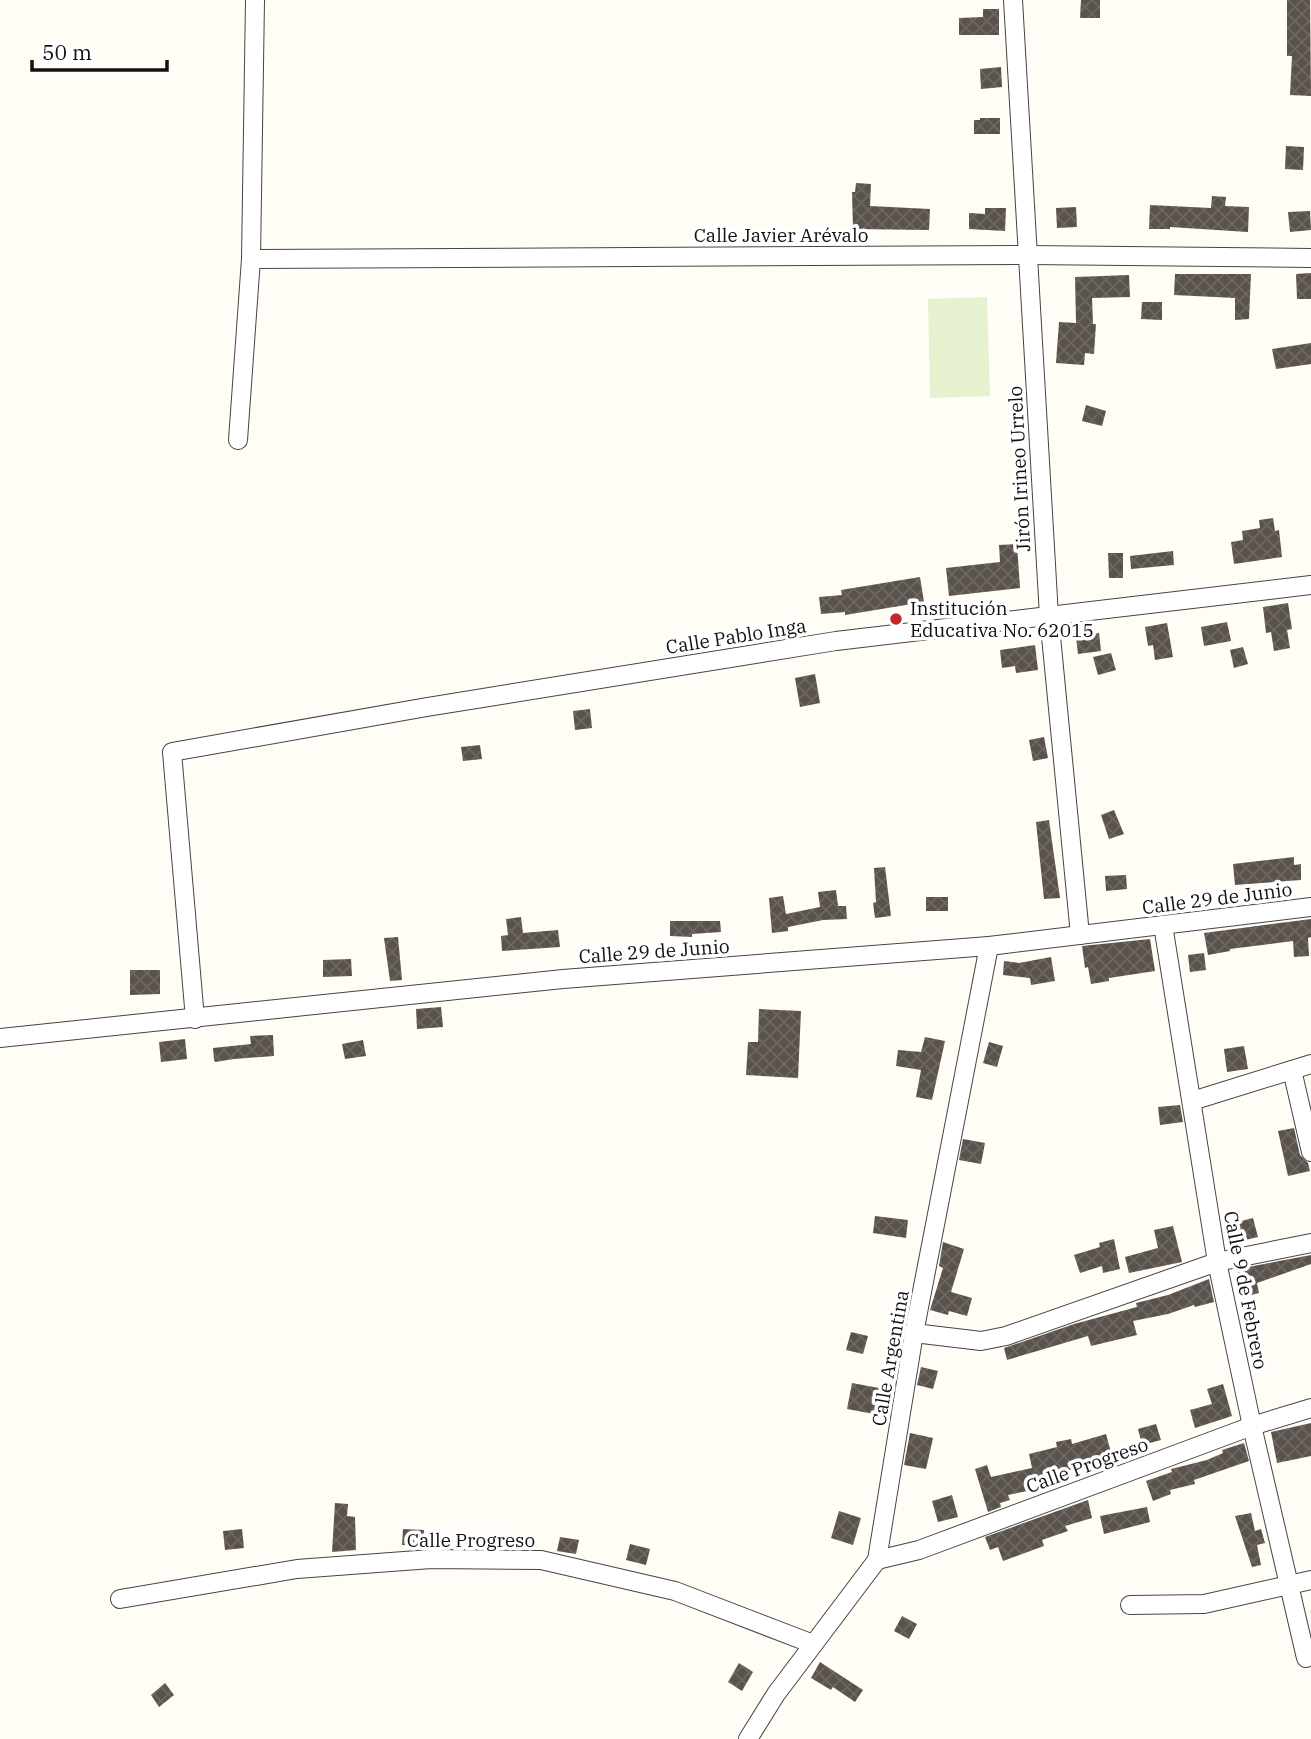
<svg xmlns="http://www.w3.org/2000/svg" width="1311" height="1739" font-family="'IBM Plex Serif',serif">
	<defs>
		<pattern id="building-cross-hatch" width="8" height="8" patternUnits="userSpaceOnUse" patternTransform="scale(1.75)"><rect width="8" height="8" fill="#5a524d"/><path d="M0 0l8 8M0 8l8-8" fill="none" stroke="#6d6662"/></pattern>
	</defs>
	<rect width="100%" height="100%" fill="#fffdf5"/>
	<polygon fill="#e6f2cf" points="987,297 990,396 930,398 928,299"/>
	<g fill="url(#building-cross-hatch)">
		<polygon points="1081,0 1100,0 1100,18 1080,18"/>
		<polygon points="1287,0 1310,0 1311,96 1290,95 1292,56 1287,56"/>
		<polygon points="983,9 999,9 999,35 959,35 959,18 983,17"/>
		<polygon points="1001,67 1002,87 981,89 980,69"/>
		<polygon points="980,118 1000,118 1000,134 974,134 974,120 980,120"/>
		<polygon points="1286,146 1304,147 1303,170 1285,169"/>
		<polygon points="856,183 871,184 870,206 930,209 929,230 853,229 852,192 855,192"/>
		<polygon points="1212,196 1226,197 1225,206 1249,207 1248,232 1170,227 1170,229 1149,229 1150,205 1211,208"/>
		<polygon points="1076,207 1077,227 1057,228 1056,208"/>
		<polygon points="985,208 1006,208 1005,231 969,229 969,213 985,214"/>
		<polygon points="1310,211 1311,230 1290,232 1288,212"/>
		<polygon points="1311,273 1311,299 1297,299 1296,274"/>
		<polygon points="1175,274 1251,274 1249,319 1235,320 1235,298 1174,295"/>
		<polygon points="1129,275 1130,297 1092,298 1093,324 1096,324 1094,354 1085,353 1084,365 1056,363 1059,322 1076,323 1075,277"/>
		<polygon points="1142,302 1162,302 1162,320 1141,319"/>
		<polygon points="1311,343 1311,364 1276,369 1272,349"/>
		<polygon points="1086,405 1106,411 1102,426 1082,421"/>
		<polygon points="1273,518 1275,531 1279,530 1282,557 1234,564 1231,542 1243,540 1242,531 1260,528 1259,520"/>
		<polygon points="1017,544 1020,588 949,596 946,568 1000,562 999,545"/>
		<polygon points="1173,551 1174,565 1131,569 1130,556"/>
		<polygon points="1108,553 1123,553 1123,578 1109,578"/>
		<polygon points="920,577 924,602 845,615 845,612 821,614 819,597 842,595 841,590"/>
		<polygon points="1288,603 1292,629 1287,630 1290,648 1274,651 1271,632 1266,633 1263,607"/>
		<polygon points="1227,622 1231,641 1204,646 1201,627"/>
		<polygon points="1167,623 1173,657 1155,660 1153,645 1148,646 1145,627"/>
		<polygon points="1099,633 1101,651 1078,654 1076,637"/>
		<polygon points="1035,645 1038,670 1016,673 1015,666 1002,668 1000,650"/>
		<polygon points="1243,647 1248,664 1234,668 1230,650"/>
		<polygon points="1111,653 1116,670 1098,675 1093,657"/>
		<polygon points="815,674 820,703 800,707 795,678"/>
		<polygon points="590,709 592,728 575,730 573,711"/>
		<polygon points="1044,737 1048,758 1033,761 1029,740"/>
		<polygon points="480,745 482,759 463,761 461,747"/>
		<polygon points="1114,810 1124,834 1109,839 1101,815"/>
		<polygon points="1049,820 1060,898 1044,899 1036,822"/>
		<polygon points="1294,857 1294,865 1301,864 1301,880 1235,885 1233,864"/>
		<polygon points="885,867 891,916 875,918 873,903 876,902 874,868"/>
		<polygon points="1126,875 1127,889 1106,891 1105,876"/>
		<polygon points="836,890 838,906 846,906 847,919 823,920 788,927 788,931 772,933 769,898 783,896 786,914 820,907 818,892"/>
		<rect x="926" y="897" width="22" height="14"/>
		<polygon points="521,917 523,933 558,930 560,947 502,951 501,936 508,935 506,919"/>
		<polygon points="1311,919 1311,937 1308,938 1309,956 1294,957 1293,941 1230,949 1230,951 1208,955 1204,933"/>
		<polygon points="670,921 720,921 721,932 692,934 692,937 670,936"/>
		<polygon points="398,937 402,980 390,981 384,938"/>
		<polygon points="1150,939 1155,971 1109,978 1109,981 1091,984 1088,967 1085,968 1082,946"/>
		<polygon points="1204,953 1206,970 1190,972 1188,955"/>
		<polygon points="1051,957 1055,981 1031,985 1030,978 1003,975 1004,961 1019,963"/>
		<polygon points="351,959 352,976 323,977 323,960"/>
		<polygon points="130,970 160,970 160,994 130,995"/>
		<polygon points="441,1007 443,1027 417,1029 416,1009"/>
		<polygon points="759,1009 801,1011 798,1078 746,1075 748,1042 758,1042"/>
		<polygon points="273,1035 274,1056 234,1059 215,1062 214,1060 213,1048 251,1044 250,1036"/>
		<polygon points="925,1037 945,1041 932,1100 916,1097 921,1070 896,1066 898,1050 921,1052"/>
		<polygon points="185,1039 187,1059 161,1062 159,1042"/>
		<polygon points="363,1040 366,1056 345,1059 342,1044"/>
		<polygon points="989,1042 1003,1046 997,1067 983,1063"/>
		<polygon points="1244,1046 1248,1069 1227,1072 1224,1049"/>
		<polygon points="1180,1105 1183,1122 1160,1125 1158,1107"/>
		<polygon points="1294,1128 1300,1155 1308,1163 1310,1171 1288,1176 1278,1131"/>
		<polygon points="963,1139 985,1143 981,1164 959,1160"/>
		<polygon points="875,1216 908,1220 906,1238 873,1233"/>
		<polygon points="1253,1218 1258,1237 1233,1243 1229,1224"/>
		<polygon points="1173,1226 1182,1262 1129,1273 1125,1257 1158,1248 1154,1230"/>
		<polygon points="1114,1239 1120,1269 1103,1273 1102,1266 1080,1273 1074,1255 1100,1247 1099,1243"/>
		<polygon points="943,1242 964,1249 951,1292 972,1298 967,1316 949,1311 948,1315 930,1310 943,1268 939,1266"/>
		<polygon points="1311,1255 1311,1264 1257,1283 1259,1293 1244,1297 1237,1269"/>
		<polygon points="1209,1279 1214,1302 1195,1307 1194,1305 1168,1314 1133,1321 1137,1335 1091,1346 1088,1336 1007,1360 1004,1348 1074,1324 1137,1307 1136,1303 1168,1295"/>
		<polygon points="851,1332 868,1336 863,1354 846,1350"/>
		<polygon points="921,1367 938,1371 933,1389 917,1385"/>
		<polygon points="852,1383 879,1388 874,1414 847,1409"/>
		<polygon points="1223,1384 1232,1416 1195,1428 1190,1410 1212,1404 1207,1389"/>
		<polygon points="1311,1423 1311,1456 1277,1463 1271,1432"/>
		<polygon points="1156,1424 1161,1440 1142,1445 1138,1429"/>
		<polygon points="910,1433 933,1438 926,1469 904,1465"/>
		<polygon points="1106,1434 1112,1456 1057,1474 1057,1479 1031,1484 1032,1490 1008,1495 1010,1500 1000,1503 1001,1507 988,1512 975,1469 987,1465 991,1477 1032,1468 1029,1454 1057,1447 1056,1442 1071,1439 1072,1444"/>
		<polygon points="1244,1443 1249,1461 1194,1480 1195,1484 1170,1490 1171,1494 1153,1501 1146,1481 1172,1472 1171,1469 1207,1460 1223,1453 1222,1450"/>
		<polygon points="952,1495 958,1517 938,1522 932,1501"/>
		<polygon points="1088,1500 1092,1518 1065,1526 1068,1531 1042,1540 1044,1546 1003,1561 998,1547 990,1550 985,1537"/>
		<polygon points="335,1503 348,1504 347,1516 355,1517 356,1550 332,1552"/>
		<polygon points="1147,1507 1150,1522 1104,1534 1100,1516"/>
		<polygon points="839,1511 861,1518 853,1545 831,1538"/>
		<polygon points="1251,1513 1255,1531 1261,1529 1265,1543 1257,1545 1261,1565 1252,1567 1235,1516"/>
		<polygon points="242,1529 244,1548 225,1550 223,1531"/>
		<polygon points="403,1529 424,1530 423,1546 402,1545"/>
		<polygon points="560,1537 579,1540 576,1554 557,1551"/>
		<polygon points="630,1544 650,1549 646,1565 626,1560"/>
		<polygon points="902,1616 917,1624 909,1639 894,1631"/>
		<polygon points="820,1662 863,1690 855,1702 833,1687 831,1690 811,1678"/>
		<polygon points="739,1663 753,1672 742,1691 728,1682"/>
		<polygon points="165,1683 174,1695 159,1707 151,1695"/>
	</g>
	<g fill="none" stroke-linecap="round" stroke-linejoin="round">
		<g stroke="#444" stroke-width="20">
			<g id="minor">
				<polyline points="1013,0 1049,616 1080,935"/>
				<polyline points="251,259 1028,255 1311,258"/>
				<polyline points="238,440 251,259 255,0"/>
				<polyline points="1163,925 1217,1262 1252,1426 1306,1658"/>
				<polyline points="195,1019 172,752 427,707 836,641 1311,585"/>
				<polyline points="0,1038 563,979 989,946 1311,907"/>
				<polyline points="1292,1070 1311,1152"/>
				<polyline points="1192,1101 1311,1064"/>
				<polyline points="914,1333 981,1341 1006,1336 1217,1262 1311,1243"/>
				<polyline points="877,1560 919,1550 1252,1426 1311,1408"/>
				<polyline points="120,1599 297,1569 431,1559 541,1560 675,1591 813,1644"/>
				<polyline points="1130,1605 1204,1604 1311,1580"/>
				<polyline points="748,1739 776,1694 877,1560 914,1333 989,946"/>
			</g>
		</g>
		<use href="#minor" stroke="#fff" stroke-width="18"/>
	</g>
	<circle fill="#c4262e" stroke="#fff" stroke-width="2.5" cx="896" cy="619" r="7"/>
	<g text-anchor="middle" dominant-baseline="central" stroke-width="7" stroke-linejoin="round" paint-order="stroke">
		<g font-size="19" fill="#111" stroke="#fff">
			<text x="781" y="235">Calle Javier Arévalo</text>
			<text transform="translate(1019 469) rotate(-93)">Jirón Irineo Urrelo</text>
			<text transform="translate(736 636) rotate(-9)">Calle Pablo Inga</text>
			<text transform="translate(1217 898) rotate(-7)">Calle 29 de Junio</text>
			<text transform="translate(654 951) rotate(-4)">Calle 29 de Junio</text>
			<text transform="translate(1246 1290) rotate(79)">Calle 9 de Febrero</text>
			<text transform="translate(890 1358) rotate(-80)">Calle Argentina</text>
			<text transform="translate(1087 1465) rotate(-20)">Calle Progreso</text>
			<text x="471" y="1540">Calle Progreso</text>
		</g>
		<g font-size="19" fill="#111" stroke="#fff" text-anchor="start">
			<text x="910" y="608">Institución<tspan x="910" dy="22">Educativa No. 62015</tspan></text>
		</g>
	</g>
	<path d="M32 60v10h135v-10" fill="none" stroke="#111111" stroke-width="3.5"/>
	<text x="42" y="60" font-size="21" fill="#111111" stroke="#ffffff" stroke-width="5" paint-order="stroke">50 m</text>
</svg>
